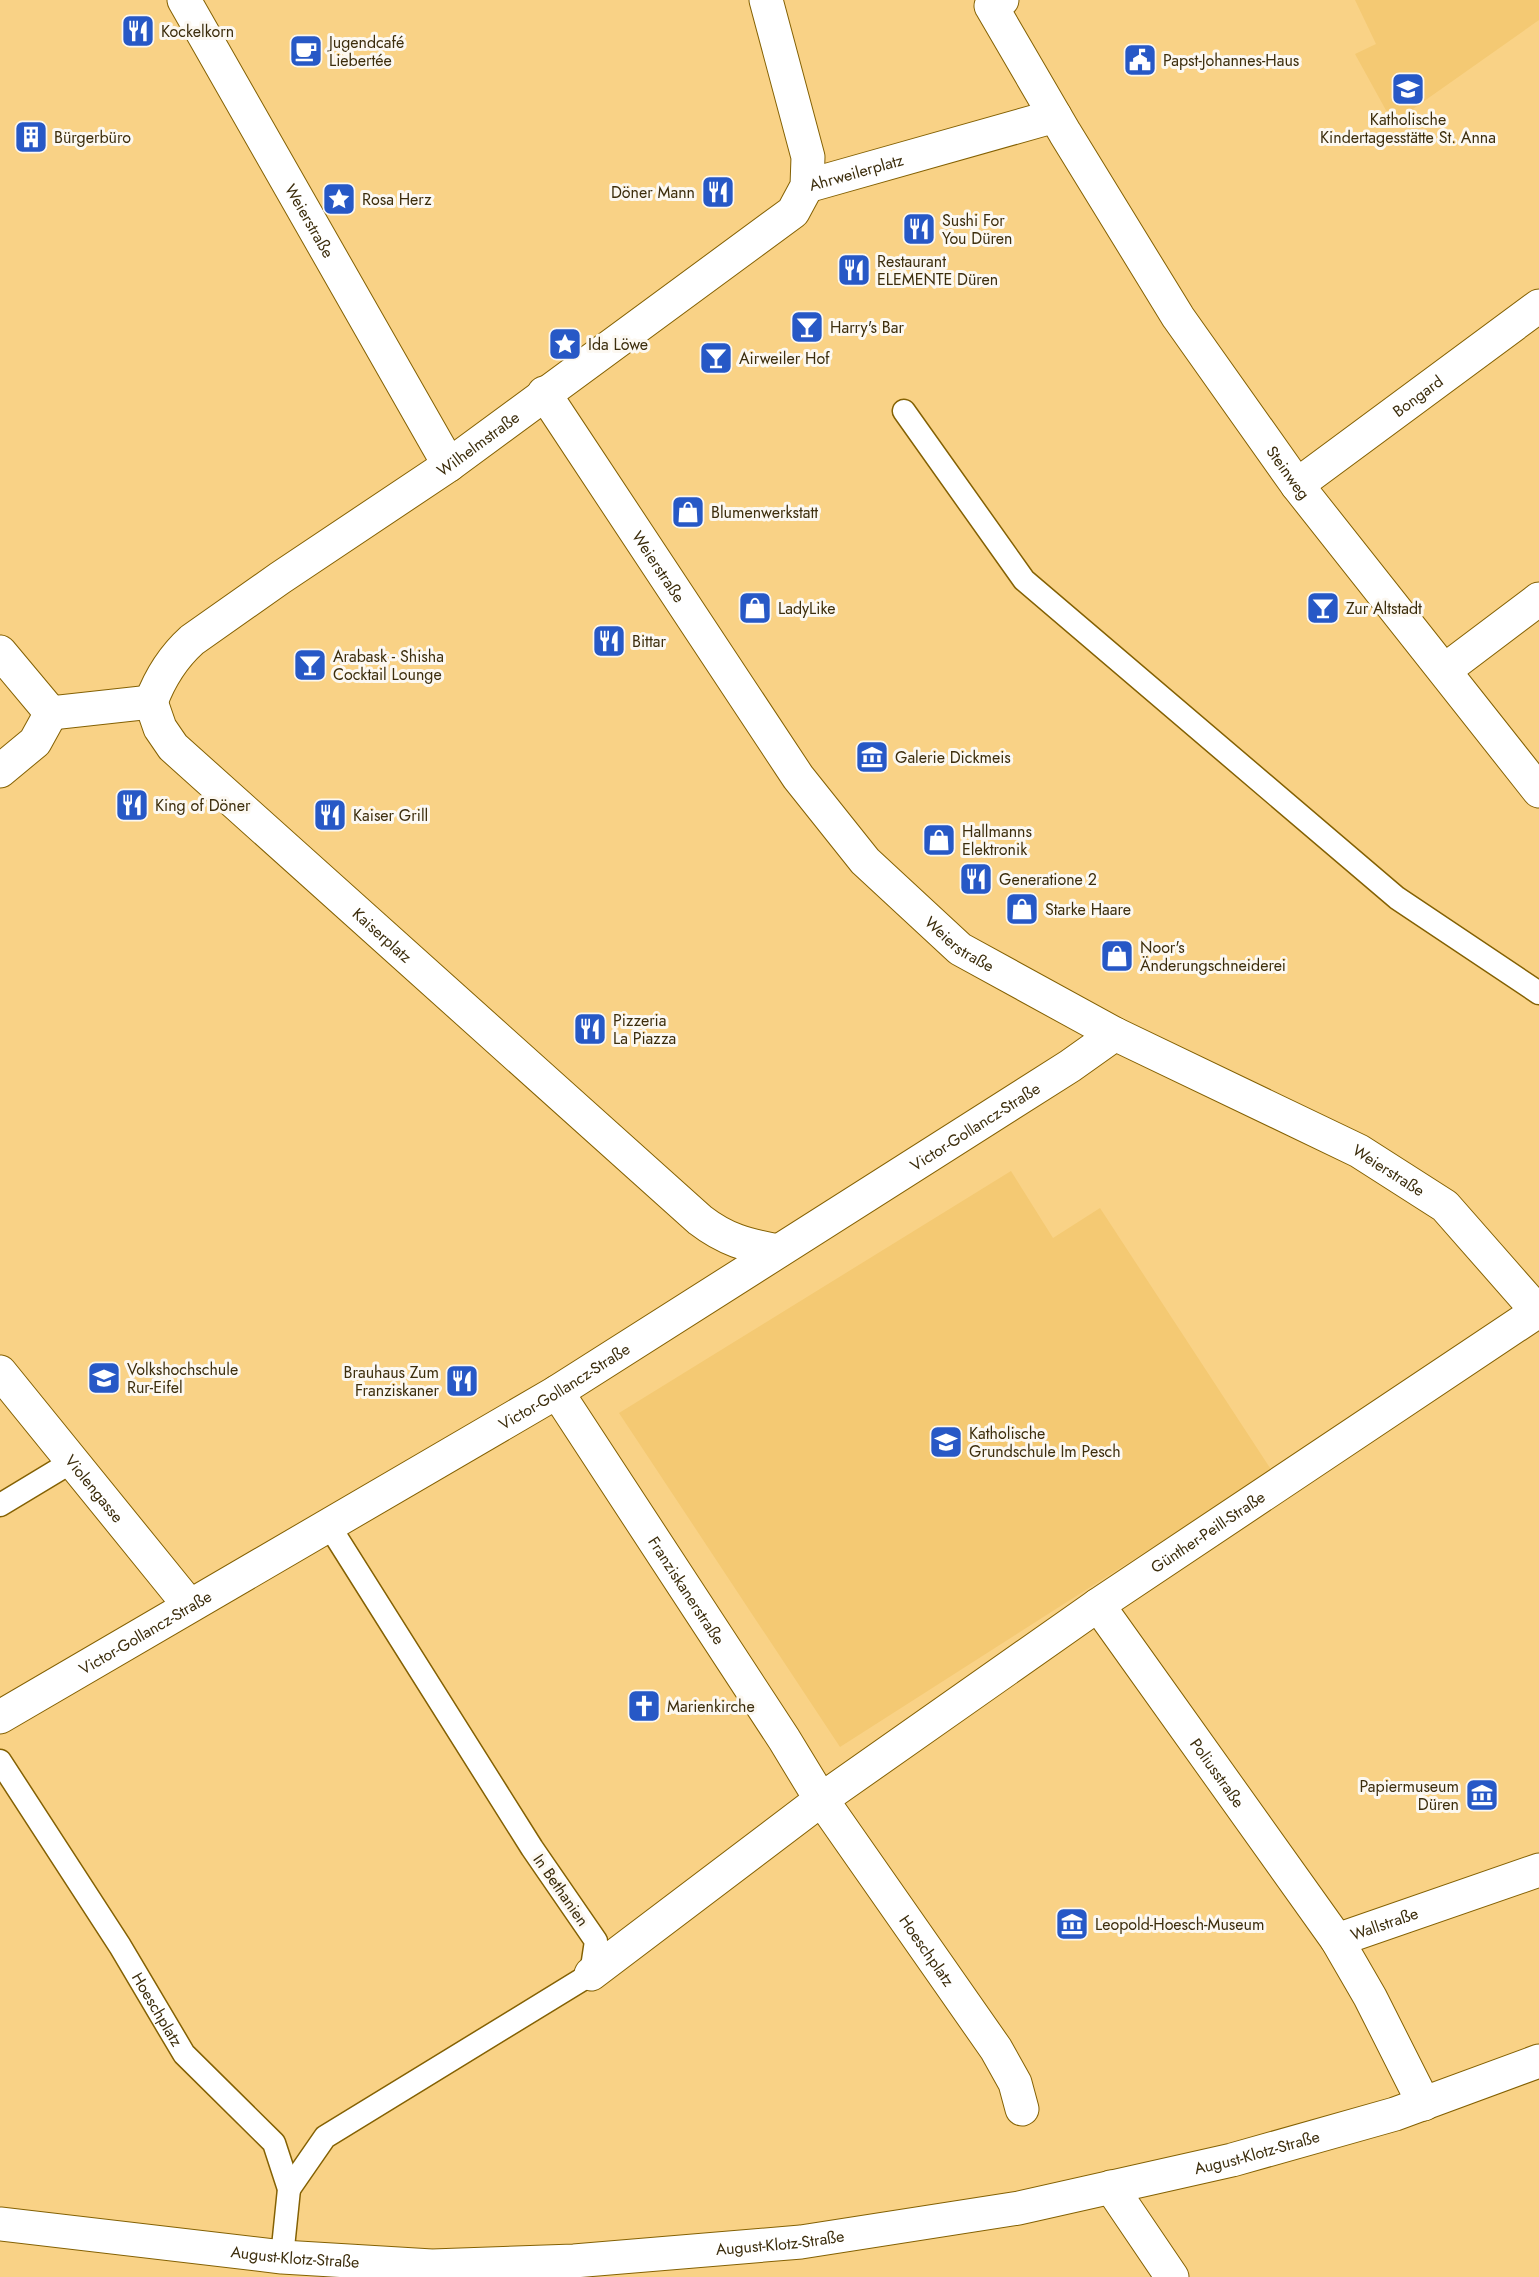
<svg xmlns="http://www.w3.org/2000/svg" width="1539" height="2277" font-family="Jost,sans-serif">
	<rect width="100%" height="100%" fill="#f9d286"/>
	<g fill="#f4c973">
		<polygon points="1355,0 1539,0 1539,20 1393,123 1355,54 1376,44"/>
		<polygon points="1011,1171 1053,1238 1100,1208 1272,1471 840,1747 619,1413"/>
	</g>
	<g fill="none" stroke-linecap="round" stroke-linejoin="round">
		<g stroke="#846103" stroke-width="25">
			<g id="lane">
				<polyline points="904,411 1024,580 1397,898 1539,993"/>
				<polyline points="0,1505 73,1461"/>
				<path id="s1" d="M0 1761 120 1946 184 2054 274 2143 289 2189 282 2257"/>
				<polyline points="289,2189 325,2137 591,1974 596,1941 532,1848 328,1524"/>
			</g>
		</g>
		<g stroke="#846103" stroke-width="35">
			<g id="street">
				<path id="s2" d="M184 0 449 465"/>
				<path id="s3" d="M1002 0 991 6 1065 133 1178 317 1297 485 1539 791"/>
				<path id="s4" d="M807 186 1055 116"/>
				<path id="s5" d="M544 393 798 777 865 861 960 949 1115 1034 1359 1151 1445 1206 1539 1313"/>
				<path id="s6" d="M1297 485 1539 306"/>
				<polyline points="0,652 51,713"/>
				<polyline points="1445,670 1539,599"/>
				<path id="s7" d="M151 702C160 678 172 658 192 640L280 578 449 465 793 212 807 186 808 157 766 0"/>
				<path id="s8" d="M151 702 160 728 173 747 700 1220C726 1240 746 1245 778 1251"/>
				<polyline points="51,713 151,702"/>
				<polyline points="0,771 35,742 51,713"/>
				<path id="s9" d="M0 1372 189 1605"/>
				<path id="s10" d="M557 1392 784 1739 815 1790 996 2049 1015 2083 1022 2109"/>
				<path id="s11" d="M1098 1605 1337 1940 1370 1997 1424 2104"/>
				<path id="s12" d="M0 1717 557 1392 1070 1066 1115 1034"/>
				<path id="s13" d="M1337 1940 1539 1870"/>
				<path id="s14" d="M591 1974 822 1799 1098 1605 1538 1311"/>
				<polyline points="1111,2187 1172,2277"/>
			</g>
		</g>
		<g stroke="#846103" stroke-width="35">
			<g id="secondary">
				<path id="s15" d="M0 2224 282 2257 432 2266 574 2261 801 2242 1019 2208 1232 2160 1395 2114 1539 2061"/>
			</g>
		</g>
		<use href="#lane" stroke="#fff" stroke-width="22"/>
		<use href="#street" stroke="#fff" stroke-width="33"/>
		<use href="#secondary" stroke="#fff" stroke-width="33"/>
	</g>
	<defs>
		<g id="restaurant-square" transform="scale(1.725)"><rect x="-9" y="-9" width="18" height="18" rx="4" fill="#2758c6" stroke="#fcf8f1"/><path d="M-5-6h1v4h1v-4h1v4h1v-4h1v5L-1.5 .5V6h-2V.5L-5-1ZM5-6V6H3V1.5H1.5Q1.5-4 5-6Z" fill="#fff"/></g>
		<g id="cafe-square" transform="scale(1.725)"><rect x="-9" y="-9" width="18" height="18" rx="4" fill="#2758c6" stroke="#fcf8f1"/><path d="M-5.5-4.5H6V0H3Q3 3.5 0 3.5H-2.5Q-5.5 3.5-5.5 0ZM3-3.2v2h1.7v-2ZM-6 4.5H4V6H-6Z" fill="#fff"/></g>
		<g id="civic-square" transform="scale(1.725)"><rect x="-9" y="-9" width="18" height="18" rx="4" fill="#2758c6" stroke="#fcf8f1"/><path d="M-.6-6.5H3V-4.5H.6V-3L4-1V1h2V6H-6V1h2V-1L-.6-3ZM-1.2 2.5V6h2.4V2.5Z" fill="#fff"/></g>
		<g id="school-square" transform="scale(1.725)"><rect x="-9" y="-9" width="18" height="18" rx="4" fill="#2758c6" stroke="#fcf8f1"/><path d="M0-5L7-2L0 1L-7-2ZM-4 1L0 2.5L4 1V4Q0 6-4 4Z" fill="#fff"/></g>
		<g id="building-square" transform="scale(1.725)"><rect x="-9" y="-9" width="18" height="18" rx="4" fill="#2758c6" stroke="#fcf8f1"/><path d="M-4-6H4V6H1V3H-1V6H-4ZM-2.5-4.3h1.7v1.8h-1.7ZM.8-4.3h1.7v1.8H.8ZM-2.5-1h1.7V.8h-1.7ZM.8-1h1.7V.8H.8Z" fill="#fff"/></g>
		<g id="sight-square" transform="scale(1.725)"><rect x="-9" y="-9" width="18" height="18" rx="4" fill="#2758c6" stroke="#fcf8f1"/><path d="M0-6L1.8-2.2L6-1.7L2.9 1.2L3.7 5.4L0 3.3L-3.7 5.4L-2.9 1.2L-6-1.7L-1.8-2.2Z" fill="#fff"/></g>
		<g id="bar-square" transform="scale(1.725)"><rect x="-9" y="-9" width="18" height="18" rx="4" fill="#2758c6" stroke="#fcf8f1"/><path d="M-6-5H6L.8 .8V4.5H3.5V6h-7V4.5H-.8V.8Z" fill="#fff"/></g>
		<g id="shop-square" transform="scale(1.725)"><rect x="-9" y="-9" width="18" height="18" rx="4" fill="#2758c6" stroke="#fcf8f1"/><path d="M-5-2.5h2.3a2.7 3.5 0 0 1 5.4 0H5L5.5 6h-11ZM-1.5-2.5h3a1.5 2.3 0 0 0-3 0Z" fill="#fff"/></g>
		<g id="museum-square" transform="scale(1.725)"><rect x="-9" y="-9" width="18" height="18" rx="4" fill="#2758c6" stroke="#fcf8f1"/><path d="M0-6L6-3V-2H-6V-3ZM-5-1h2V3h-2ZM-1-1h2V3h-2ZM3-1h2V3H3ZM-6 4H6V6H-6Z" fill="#fff"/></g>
		<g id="university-square" transform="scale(1.725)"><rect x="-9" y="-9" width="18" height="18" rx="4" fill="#2758c6" stroke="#fcf8f1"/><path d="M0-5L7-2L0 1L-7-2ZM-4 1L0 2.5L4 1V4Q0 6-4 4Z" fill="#fff"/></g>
		<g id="church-square" transform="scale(1.725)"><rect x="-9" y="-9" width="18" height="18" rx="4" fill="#2758c6" stroke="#fcf8f1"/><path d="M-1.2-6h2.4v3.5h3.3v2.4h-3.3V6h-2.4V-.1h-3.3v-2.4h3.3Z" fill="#fff"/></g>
	</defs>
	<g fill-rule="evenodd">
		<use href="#restaurant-square" x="138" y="31"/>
		<use href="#cafe-square" x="306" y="51"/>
		<use href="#civic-square" x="1140" y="60"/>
		<use href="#school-square" x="1408" y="89"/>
		<use href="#building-square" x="31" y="137"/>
		<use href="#restaurant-square" x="718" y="192"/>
		<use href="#sight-square" x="339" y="199"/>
		<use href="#restaurant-square" x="919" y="229"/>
		<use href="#restaurant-square" x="854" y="270"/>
		<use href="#bar-square" x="807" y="327"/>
		<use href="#sight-square" x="565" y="344"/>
		<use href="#bar-square" x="716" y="358"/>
		<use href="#shop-square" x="688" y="512"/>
		<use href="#shop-square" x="755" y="608"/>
		<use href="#bar-square" x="1323" y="608"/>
		<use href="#restaurant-square" x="609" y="641"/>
		<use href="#bar-square" x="310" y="665"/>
		<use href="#museum-square" x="872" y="757"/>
		<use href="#restaurant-square" x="132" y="805"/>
		<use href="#restaurant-square" x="330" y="815"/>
		<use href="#shop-square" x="939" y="840"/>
		<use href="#restaurant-square" x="976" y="879"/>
		<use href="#shop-square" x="1022" y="909"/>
		<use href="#shop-square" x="1117" y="956"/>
		<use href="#restaurant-square" x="590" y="1029"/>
		<use href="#university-square" x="104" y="1378"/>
		<use href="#restaurant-square" x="462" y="1381"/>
		<use href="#school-square" x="946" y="1442"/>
		<use href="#church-square" x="644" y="1706"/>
		<use href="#museum-square" x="1482" y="1795"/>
		<use href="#museum-square" x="1072" y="1924"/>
	</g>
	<g text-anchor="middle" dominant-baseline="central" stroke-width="6" stroke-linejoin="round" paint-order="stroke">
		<g font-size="16" fill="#3c2d0c" stroke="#fcf8f1" text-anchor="start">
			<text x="161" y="31">Kockelkorn</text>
			<text x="329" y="42">Jugendcafé<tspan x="329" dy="18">Liebertée</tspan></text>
			<text x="1163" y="60">Papst-Johannes-Haus</text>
			<text x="1408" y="119" text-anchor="middle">Katholische<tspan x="1408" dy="18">Kindertagesstätte St. Anna</tspan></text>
			<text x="54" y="137">Bürgerbüro</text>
			<text x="695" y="192" text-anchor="end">Döner Mann</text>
			<text x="362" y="199">Rosa Herz</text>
			<text x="942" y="220">Sushi For<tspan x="942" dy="18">You Düren</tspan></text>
			<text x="877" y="261">Restaurant<tspan x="877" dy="18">ELEMENTE Düren</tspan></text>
			<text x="830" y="327">Harry's Bar</text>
			<text x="588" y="344">Ida Löwe</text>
			<text x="739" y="358">Airweiler Hof</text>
			<text x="711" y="512">Blumenwerkstatt</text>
			<text x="778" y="608">LadyLike</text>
			<text x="1346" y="608">Zur Altstadt</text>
			<text x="632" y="641">Bittar</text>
			<text x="333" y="656">Arabask - Shisha<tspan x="333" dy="18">Cocktail Lounge</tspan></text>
			<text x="895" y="757">Galerie Dickmeis</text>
			<text x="155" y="805">King of Döner</text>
			<text x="353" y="815">Kaiser Grill</text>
			<text x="962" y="831">Hallmanns<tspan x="962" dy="18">Elektronik</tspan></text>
			<text x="999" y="879">Generatione 2</text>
			<text x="1045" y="909">Starke Haare</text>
			<text x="1140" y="947">Noor's<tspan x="1140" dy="18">Änderungschneiderei</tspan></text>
			<text x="613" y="1020">Pizzeria<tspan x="613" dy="18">La Piazza</tspan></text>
			<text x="127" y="1369">Volkshochschule<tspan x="127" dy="18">Rur-Eifel</tspan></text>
			<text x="439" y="1372" text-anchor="end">Brauhaus Zum<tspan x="439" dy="18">Franziskaner</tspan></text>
			<text x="969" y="1433">Katholische<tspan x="969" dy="18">Grundschule Im Pesch</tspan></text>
			<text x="667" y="1706">Marienkirche</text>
			<text x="1459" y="1786" text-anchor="end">Papiermuseum<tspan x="1459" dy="18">Düren</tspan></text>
			<text x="1095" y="1924">Leopold-Hoesch-Museum</text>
		</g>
		<g font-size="16" fill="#3c2d0c" stroke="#fcf8f1">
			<text stroke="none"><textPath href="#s4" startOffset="51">Ahrweilerplatz</textPath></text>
			<text stroke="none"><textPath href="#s2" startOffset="254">Weierstraße</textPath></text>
			<text stroke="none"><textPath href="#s6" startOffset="150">Bongard</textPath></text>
			<text stroke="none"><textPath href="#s7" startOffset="422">Wilhelmstraße</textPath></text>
			<text stroke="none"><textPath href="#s3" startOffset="566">Steinweg</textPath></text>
			<text stroke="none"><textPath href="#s5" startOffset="208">Weierstraße</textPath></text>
			<text stroke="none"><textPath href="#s8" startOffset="332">Kaiserplatz</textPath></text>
			<text stroke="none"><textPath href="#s5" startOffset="694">Weierstraße</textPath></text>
			<text stroke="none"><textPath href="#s12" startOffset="1140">Victor-Gollancz-Straße</textPath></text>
			<text stroke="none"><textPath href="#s5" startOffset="1180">Weierstraße</textPath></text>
			<text stroke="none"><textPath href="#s12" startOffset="654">Victor-Gollancz-Straße</textPath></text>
			<text stroke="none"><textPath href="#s9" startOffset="150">Violengasse</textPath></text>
			<text stroke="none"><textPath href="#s14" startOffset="759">Günther-Peill-Straße</textPath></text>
			<text stroke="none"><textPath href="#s10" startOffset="237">Franziskanerstraße</textPath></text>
			<text stroke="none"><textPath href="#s12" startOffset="168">Victor-Gollancz-Straße</textPath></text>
			<text stroke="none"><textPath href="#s11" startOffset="206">Poliusstraße</textPath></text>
			<text transform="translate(561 1890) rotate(55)">In Bethanien</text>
			<text stroke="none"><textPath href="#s13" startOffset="50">Wallstraße</textPath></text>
			<text stroke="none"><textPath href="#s10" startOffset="670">Hoeschplatz</textPath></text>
			<text stroke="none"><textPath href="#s1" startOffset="294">Hoeschplatz</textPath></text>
			<text stroke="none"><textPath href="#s15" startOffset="1269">August-Klotz-Straße</textPath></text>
			<text stroke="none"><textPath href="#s15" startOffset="783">August-Klotz-Straße</textPath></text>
			<text stroke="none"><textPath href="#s15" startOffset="297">August-Klotz-Straße</textPath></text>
		</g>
	</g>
</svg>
